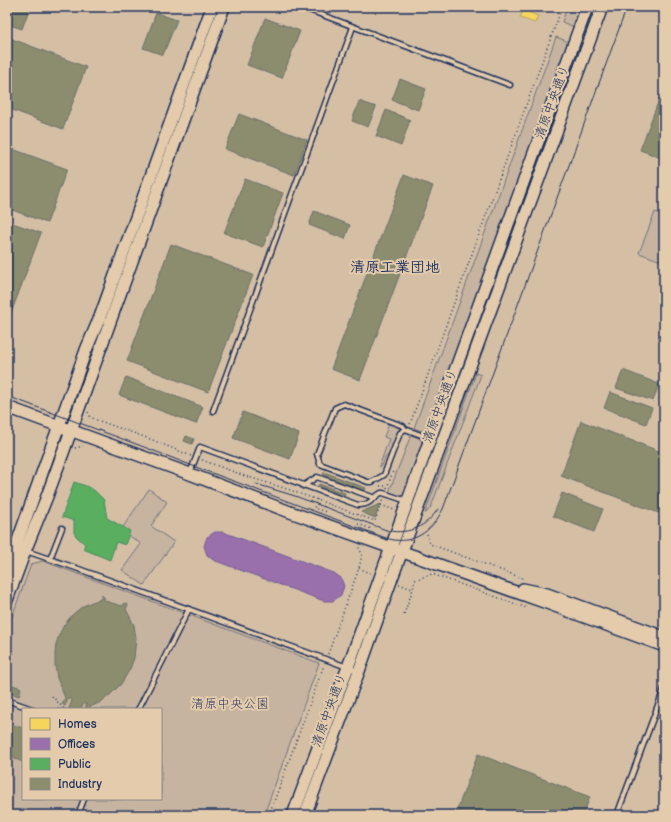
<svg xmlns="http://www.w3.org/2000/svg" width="671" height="822" font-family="'Balsamiq Sans','Klee One',sans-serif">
	<rect width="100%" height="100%" fill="#e3cbab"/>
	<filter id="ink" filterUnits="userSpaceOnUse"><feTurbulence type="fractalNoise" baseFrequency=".025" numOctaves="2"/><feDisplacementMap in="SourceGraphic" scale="8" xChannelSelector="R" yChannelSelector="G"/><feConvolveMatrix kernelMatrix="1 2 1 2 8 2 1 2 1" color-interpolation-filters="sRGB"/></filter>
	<g filter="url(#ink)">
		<path fill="#d4bfa5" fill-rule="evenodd" d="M7 7H664V815H7ZM23 709H161V799H23Z"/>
		<g fill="#c6b4a0" stroke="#70727f" fill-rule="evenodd">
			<polygon points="567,7 581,7 574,27 562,22"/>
			<polygon points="556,37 569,42 428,428 422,431 414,428"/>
			<polygon points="655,212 664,215 664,262 639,253"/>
			<polygon points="476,373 481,375 431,507 426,513 425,513"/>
			<polygon points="389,423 400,427 390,453 385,458 382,466 379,467 389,439 384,437"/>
			<polygon points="411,435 419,438 423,444 403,497 389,492"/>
			<polygon points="149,489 167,502 151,526 174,542 144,585 122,570 141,544 121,530"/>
			<path d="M43 561 319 663 264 815H7V631L31 564ZM23 709H161V799H23Z"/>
		</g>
		<polygon fill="#f6d55c" stroke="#b4a35d" points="523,10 538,16 535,23 520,18"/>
		<polygon fill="#9970ab" stroke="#735c94" points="215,532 223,532 334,573 341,578 344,586 341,595 333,601 324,601 213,560 207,555 204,546 207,537"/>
		<polygon fill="#5aae61" stroke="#478860" points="74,482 86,486 95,491 104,500 107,518 130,531 125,545 116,542 110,560 83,549 85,544 77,537 74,533 74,521 62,517"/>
		<g fill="#8c8c6e" stroke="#6a7069">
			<polygon points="7,7 30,7 22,29 7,24"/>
			<polygon points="156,13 177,20 163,55 143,48"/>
			<polygon points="265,18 300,31 282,78 247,65"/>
			<polygon points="7,37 86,67 63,129 7,108"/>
			<polygon points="400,79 426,89 418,110 392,100"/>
			<polygon points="664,86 664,159 640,150"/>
			<polygon points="359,101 376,107 368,127 352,121"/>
			<polygon points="386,110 410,120 401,146 376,136"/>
			<polygon points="239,114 307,140 294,175 225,149"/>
			<polygon points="7,147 67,169 47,223 7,208"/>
			<polygon points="404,175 433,186 360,380 331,369"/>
			<polygon points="245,179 283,193 263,247 224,233"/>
			<polygon points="314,211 350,225 345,239 309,225"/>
			<polygon points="7,221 41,233 7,324"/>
			<polygon points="171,244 253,275 208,392 127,361"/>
			<polygon points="623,370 659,384 653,401 616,388"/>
			<polygon points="126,377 203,407 196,424 119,395"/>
			<polygon points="610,392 652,408 646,424 604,408"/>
			<polygon points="243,412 299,434 290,459 233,438"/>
			<polygon points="581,421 664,453 664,515 561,476"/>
			<polygon points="186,436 194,439 192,444 184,441"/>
			<polygon points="324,472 366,488 365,491 323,475"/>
			<polygon points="319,484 345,493 344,496 318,486"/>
			<polygon points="562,493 603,509 594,532 553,516"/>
			<polygon points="380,504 375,518 361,512"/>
			<polygon points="101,595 104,597 105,601 122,606 125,603 128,605 126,609 134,625 136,638 134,658 130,669 121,684 109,696 99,703 90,707 89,709 86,709 86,704 83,704 81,709 69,709 72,700 69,698 65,706 62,704 65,698 57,678 55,665 55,653 56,644 59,635 64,625 72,615 83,606 92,602 101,599"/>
			<polygon points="13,685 21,688 19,696 11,693 10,699 7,698 7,690 11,691"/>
			<polygon points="7,723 23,728 23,762 7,756"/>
			<polygon points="478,754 590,797 583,815 455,815"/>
		</g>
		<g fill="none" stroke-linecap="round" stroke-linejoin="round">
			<g stroke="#1b2f5e" stroke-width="7">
				<g id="lane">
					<polyline points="301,7 510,85"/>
					<polyline points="213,411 353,27"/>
					<polyline points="405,429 400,433 384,475 372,482 368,482 320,464 317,454 335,408 344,404 403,426 405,429 429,438"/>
					<path d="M190 473 200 447 358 505C370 506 372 498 381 493H383L407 501"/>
					<polyline points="303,486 317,477 375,498"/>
					<polyline points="26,551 76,568 358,671"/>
					<polyline points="50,559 62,528"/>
					<polyline points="7,700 32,709"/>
					<polyline points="138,709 139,708 189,609"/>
					<polyline points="78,815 84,799"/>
					<polyline points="617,815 664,689"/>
				</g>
			</g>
			<g stroke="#1b2f5e" stroke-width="14">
				<g id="secondary">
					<polyline points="7,407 190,474 290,512 544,602 664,646"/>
					<polyline points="7,571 86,350 100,317 212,7"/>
					<polyline points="523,589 547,594 664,637"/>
					<polyline points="7,600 25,551 46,499 64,450 114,311 224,7"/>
					<polyline points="293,815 348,667 430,439 587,7"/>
					<polyline points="305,815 359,671 391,581 602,7"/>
				</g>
			</g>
			<g stroke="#1b2f5e" stroke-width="1.5" stroke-dasharray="1 3" stroke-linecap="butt">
				<polyline points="88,412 90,416 94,419 150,439 191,456"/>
				<polyline points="410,424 562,7"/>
				<polyline points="75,448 83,446"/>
				<polyline points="202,460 245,476 287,489 375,521 383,499"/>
				<polyline points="380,486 384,486 387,487"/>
				<polyline points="387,488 393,471"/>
				<polyline points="317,499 314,508 326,512"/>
				<polyline points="381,505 394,510"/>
				<polyline points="358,524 372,529"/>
				<polyline points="427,534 430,544 525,579"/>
				<polyline points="359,568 372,574"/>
				<polyline points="399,584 412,589"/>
				<polyline points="404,614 413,589 415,580 432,574 527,608"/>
				<polyline points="328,654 359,568 362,554 358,546"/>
				<polyline points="52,696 64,709"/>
				<polyline points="269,815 324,665"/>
			</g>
			<use href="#lane" stroke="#e3cbab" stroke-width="4"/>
			<use href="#secondary" stroke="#e3cbab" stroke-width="11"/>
			<g stroke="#1b2f5e" stroke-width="1">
				<path d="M7 396 144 447 193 466 378 535C383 537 388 539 394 540 417 543 433 529 443 509L627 7"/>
				<path d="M256 484 295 496 389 531C410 534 426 527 438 509"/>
			</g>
		</g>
	</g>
	<g text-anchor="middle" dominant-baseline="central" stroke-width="4" stroke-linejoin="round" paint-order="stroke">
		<g font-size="13" fill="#1b2f5e" stroke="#e3cbab">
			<text transform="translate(552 102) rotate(-70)">清原中央通り</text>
			<text transform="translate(440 406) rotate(-70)">清原中央通り</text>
			<text transform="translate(329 710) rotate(-70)">清原中央通り</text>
		</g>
		<g font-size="13" fill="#2c3c65" stroke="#e3cbab">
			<text x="230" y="704">清原中央公園</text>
		</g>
		<g font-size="15" font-weight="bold" fill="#1b2f5e" stroke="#e3cbab">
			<text x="395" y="267">清原工業団地</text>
		</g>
	</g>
	<rect width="671" height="822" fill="none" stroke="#e3cbab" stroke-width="24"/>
	<rect x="12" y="12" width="647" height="798" fill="none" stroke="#1b2f5e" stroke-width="1.5" filter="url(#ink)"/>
	<rect x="22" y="708" width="140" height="92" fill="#e3cbab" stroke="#938d8c"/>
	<rect x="30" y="718" width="20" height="12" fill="#f6d55c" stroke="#938d8c"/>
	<text x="58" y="728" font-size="12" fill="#1b2f5e">Homes</text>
	<rect x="30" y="738" width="20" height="12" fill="#9970ab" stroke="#938d8c"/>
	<text x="58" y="748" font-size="12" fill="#1b2f5e">Offices</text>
	<rect x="30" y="758" width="20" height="12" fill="#5aae61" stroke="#938d8c"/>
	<text x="58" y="768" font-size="12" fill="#1b2f5e">Public</text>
	<rect x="30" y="778" width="20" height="12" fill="#8c8c6e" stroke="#938d8c"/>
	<text x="58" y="788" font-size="12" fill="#1b2f5e">Industry</text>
</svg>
